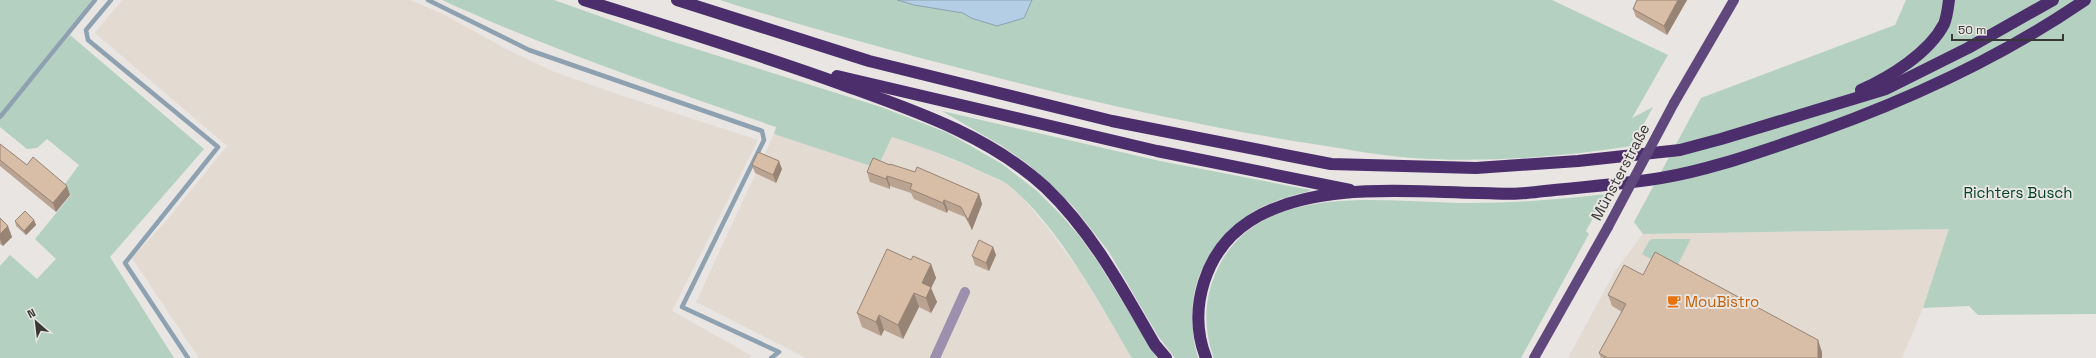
<svg xmlns="http://www.w3.org/2000/svg" width="2096" height="358" font-family="'Space Grotesk',sans-serif">
	<rect width="100%" height="100%" fill="#e8e5e3"/>
	<g fill="#e3dad2">
		<polygon points="122,0 410,0 443,14 506,49 552,71 617,94 758,140 672,311 752,356 749,358 199,358 132,258 167,220 227,146 95,33"/>
		<polygon points="774,134 877,167 892,137 928,149 1006,183 1022,197 1046,226 1079,270 1132,358 806,358 696,302"/>
		<polygon points="1950,229 1923,308 1902,358 1568,358 1615,271 1643,234"/>
	</g>
	<g fill="#b4d0c1">
		<polygon points="0,0 92,0 0,114"/>
		<path d="M442 0H554L661 38 881 107 948 133 1002 164 1037 191 1062 216 1080 237 1098 262 1157 358H1132C1099 303 1057 223 1007 184 1000 179 990 176 982 172 953 158 923 147 892 137L877 168 774 134 776 127C664 88 551 50 442 0Z"/>
		<path d="M720 0H1552L1668 55 1632 118 1653 107 1632 146C1560 157 1485 163 1413 158 1382 156 1351 150 1320 145 1233 132 1148 114 1063 94 948 66 833 36 720 0Z"/>
		<polygon points="1906,0 2096,0 2096,314 1978,315 1969,306 1923,308 1949,229 1643,234 1634,222 1701,98 1895,25"/>
		<polygon points="70,35 204,149 110,257 174,358 0,358 0,266 10,255 37,279 56,259 35,239 71,195 62,188 79,165 47,139 37,148 27,149 0,127 0,120"/>
		<path d="M942 111 1160 161 1311 190 1310 191C1292 195 1273 201 1256 210 1244 217 1236 227 1227 237 1221 245 1212 252 1207 260 1189 289 1189 327 1198 358H1175L1158 336 1109 252 1073 206 1028 164 1002 146Z"/>
		<path d="M1606 194 1586 231 1589 234 1521 358H1214L1213 356C1203 326 1204 297 1218 268 1262 177 1392 204 1473 203 1517 203 1562 199 1606 194Z"/>
		<polygon points="1652,239 1691,239 1674,272 1642,254 1649,241"/>
	</g>
	<polygon fill="#b3cee5" stroke="#8ea1b1" points="897,0 1032,0 1024,18 997,26 971,18 963,13 914,5"/>
	<g fill="none" stroke-linecap="round" stroke-linejoin="round">
		<g stroke="#8ea1b1" stroke-width="4.5">
			<polyline points="111,0 86,30 88,40 218,147 125,263 188,358"/>
			<polyline points="428,0 529,50 762,131 764,140 682,307 779,352 771,358"/>
			<polyline points="0,117 95,0"/>
		</g>
		<polyline stroke="#9c90ae" stroke-width="10" points="935,358 965,292"/>
		<g stroke="#60487d" stroke-width="10">
			<polyline points="1674,103 1734,0"/>
			<polyline points="1534,358 1608,227"/>
		</g>
		<g stroke="#4b2e6b" stroke-width="12">
			<path d="M584 0C673 28 762 55 849 87 918 112 991 137 1046 188 1093 233 1123 290 1155 345L1166 358"/>
			<polyline points="677,0 869,61 1112,121 1331,164 1476,168 1578,161 1680,150 1721,139 1886,89 1968,48 2053,0"/>
			<polyline points="837,76 1157,151 1350,190"/>
			<path d="M1861 90C1890 77 1929 53 1944 24 1947 17 1948 7 1949 0"/>
			<path d="M1206 358C1187 309 1205 250 1250 221 1313 181 1408 192 1479 193 1495 193 1511 195 1526 193 1571 188 1616 185 1661 178 1703 171 1745 157 1786 143 1891 108 1993 63 2085 0"/>
		</g>
		<polyline stroke="#60487d" stroke-width="10" points="1608,227 1674,103"/>
	</g>
	<g fill="#baa390">
		<polygon points="1637,0 1687,0 1667,35 1636,17 1633,9"/>
		<polygon points="0,144 27,165 70,195 56,212 0,166"/>
		<polygon points="752,165 782,169 776,183 755,173"/>
		<polygon points="890,165 979,194 982,204 972,230 965,217 948,210 947,213 914,199 911,193 890,186 890,189 870,182 867,172"/>
		<polygon points="0,218 12,237 3,246 0,244"/>
		<polygon points="34,220 36,225 26,235 16,226 15,221"/>
		<polygon points="993,247 996,255 989,271 975,265 972,256"/>
		<polygon points="911,260 931,264 936,278 931,288 937,302 931,313 919,307 903,339 884,330 881,336 862,327 857,313"/>
		<polygon points="1643,275 1822,352 1822,358 1601,358 1599,353 1622,312 1612,306 1608,295"/>
	</g>
	<g fill="#978475">
		<polygon points="1678,0 1687,0 1667,35 1664,26"/>
		<polygon points="779,161 782,169 776,183 773,175"/>
		<polygon points="887,176 890,186 890,189 886,179"/>
		<polygon points="67,186 70,195 56,212 53,203"/>
		<polygon points="979,194 982,204 972,230 968,220"/>
		<polygon points="944,200 948,210 947,213 943,203"/>
		<polygon points="34,220 36,225 26,235 24,231"/>
		<polygon points="8,226 12,237 3,246 0,239 0,234"/>
		<polygon points="993,247 996,255 989,271 986,263"/>
		<polygon points="931,264 936,278 931,288 937,302 931,313 926,298 922,283"/>
		<polygon points="914,293 919,307 903,339 898,325"/>
		<polygon points="879,315 884,330 881,336 876,322"/>
		<polygon points="1818,340 1822,352 1822,358 1818,358"/>
	</g>
	<g fill="#d8bda7" stroke="#978475">
		<polygon points="1637,0 1678,0 1664,26 1633,9"/>
		<polygon points="0,144 27,165 33,157 67,186 53,203 0,160"/>
		<polygon points="758,152 779,161 773,175 752,165"/>
		<polygon points="873,158 890,165 890,164 915,172 917,167 979,194 968,220 961,207 944,200 943,203 910,189 912,184 887,176 886,179 867,172"/>
		<polygon points="25,211 34,220 24,231 15,221"/>
		<polygon points="0,218 8,226 0,234"/>
		<polygon points="979,240 993,247 986,263 972,256"/>
		<polygon points="887,249 911,260 913,256 931,264 922,283 931,287 926,298 914,293 898,325 879,315 876,322 857,313"/>
		<polygon points="1655,252 1818,340 1818,358 1608,358 1599,353 1626,304 1608,295 1624,265 1643,275"/>
	</g>
	<defs>
		<g id="cafe-bare" transform="scale(1.08)"><path d="M-5.5-4.5H6V0H3Q3 3.5 0 3.5H-2.5Q-5.5 3.5-5.5 0ZM3-3.2v2h1.7v-2ZM-6 4.5H4V6H-6Z" fill="#e8710a" stroke="#e8e5e3" stroke-width="2.5" paint-order="stroke"/></g>
	</defs>
	<g fill-rule="evenodd">
		<use href="#cafe-bare" x="1674" y="301"/>
	</g>
	<g text-anchor="middle" dominant-baseline="central" stroke-width="4" stroke-linejoin="round" paint-order="stroke">
		<g font-size="15" fill="#393837" stroke="#e8e5e3">
			<text transform="translate(1620 172) rotate(-62)">Münsterstraße</text>
		</g>
		<g font-size="15" fill="#00422b" stroke="#e8e5e3">
			<text x="2018" y="192">Richters Busch</text>
		</g>
		<g font-size="15" fill="#c56008" stroke="#e8e5e3" text-anchor="start">
			<text x="1685" y="301">MouBistro</text>
		</g>
	</g>
	<g transform="translate(36 322) rotate(332)" stroke="#e8e5e3" stroke-width="3" paint-order="stroke">
	<path d="M0-3L7 15L0 10L-7 15Z" fill="#393837"/>
	<text y="-6" font-size="11" font-weight="bold" text-anchor="middle" fill="#393837">N</text>
	</g>
	<path d="M1952 34v6h111v-6" fill="none" stroke="#393837" stroke-width="2"/>
	<text x="1958" y="34" font-size="12" fill="#393837" stroke="#e8e5e3" stroke-width="3" paint-order="stroke">50 m</text>
</svg>
